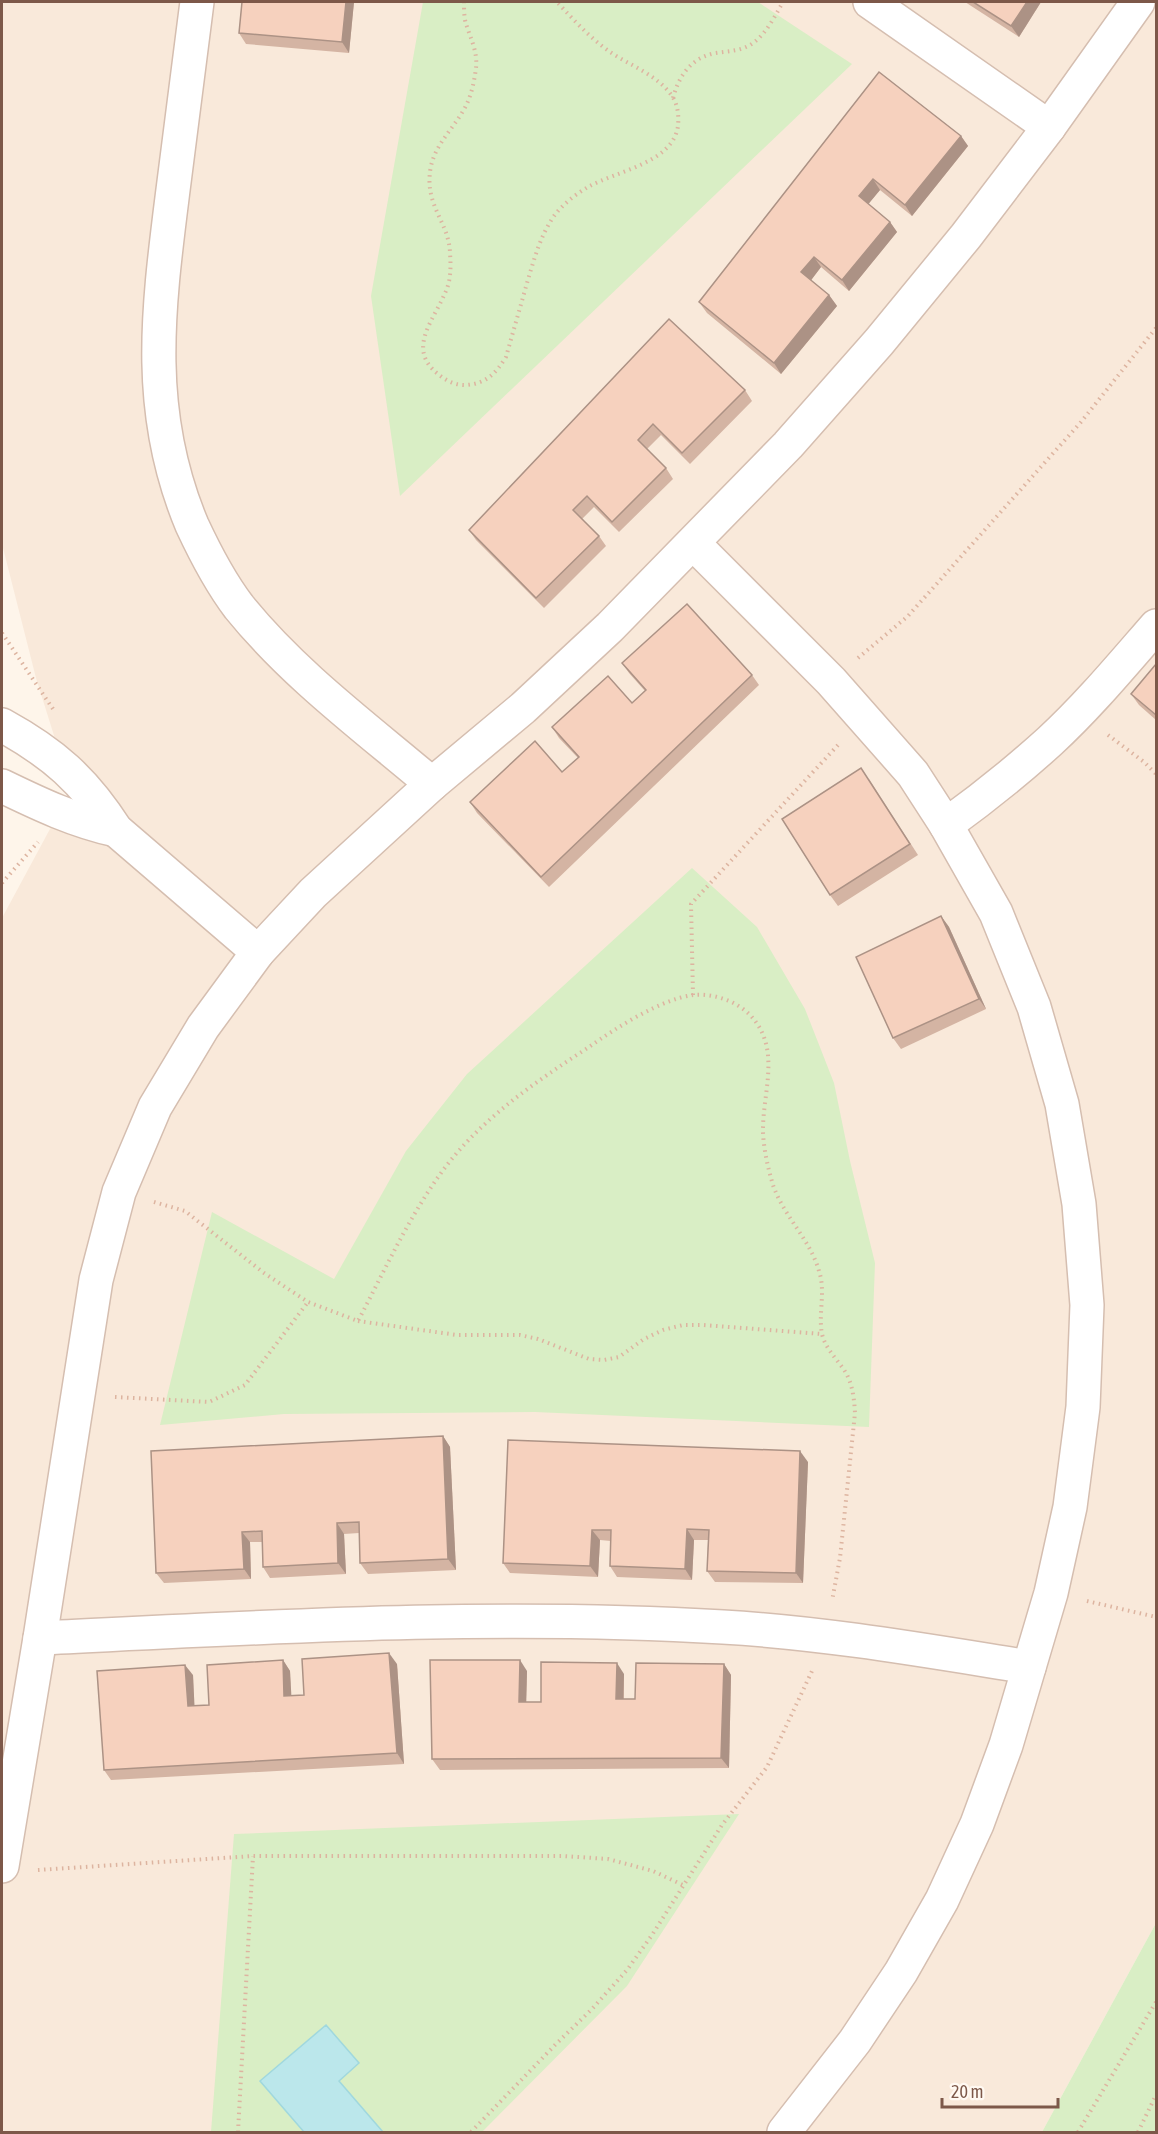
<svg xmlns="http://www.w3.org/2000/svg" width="1158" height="2134" font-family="'Asap Condensed',sans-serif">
	<rect width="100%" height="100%" fill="#fef5ea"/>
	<polygon fill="#f9e9da" points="2,2 1156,2 1156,1923 1042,2132 2,2132 2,918 71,790 36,678 2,544"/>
	<g fill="#d9eec5">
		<polygon points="423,2 758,2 852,64 400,496 371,296"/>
		<polygon points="692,868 757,927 805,1009 834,1083 850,1161 875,1263 869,1427 535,1412 284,1414 160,1425 212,1212 334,1279 406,1151 467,1074"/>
		<polygon points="739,1814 627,1986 482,2132 211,2132 234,1834"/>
		<polygon points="1156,1923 1156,2132 1042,2132"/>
	</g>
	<polygon fill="#bbe7eb" stroke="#a0d8de" stroke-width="1.5" points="326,2025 359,2063 339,2081 383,2132 304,2132 260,2081"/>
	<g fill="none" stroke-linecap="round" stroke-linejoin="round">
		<g stroke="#d5beb0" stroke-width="36">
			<g id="street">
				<path d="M197 2C189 64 181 127 173 190 158 309 144 411 192 525 205 553 220 582 239 607 294 675 366 728 432 784"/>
				<polyline points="870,2 1049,127"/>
				<polyline points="694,544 831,681 913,774 946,825 996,913 1034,1007 1062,1104 1079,1204 1087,1305 1083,1407 1070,1507 1051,1593 1006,1745 977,1824 942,1900 901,1972 855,2041 784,2132"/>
				<path d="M2 725C53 753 84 780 116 830L258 952"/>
				<path d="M2 786C39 804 75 821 116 830"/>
				<path d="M946 825C982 799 1017 771 1050 741 1088 706 1122 665 1156 626"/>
				<path d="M40 1638C268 1627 494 1613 723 1627 826 1633 928 1651 1029 1667"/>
				<polyline points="2,1866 40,1638 96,1280 119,1192 155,1107 203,1027 258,952 313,893 432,784 523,708 610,627 788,445 879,342 966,236 1049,127 1138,2"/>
			</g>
		</g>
		<g stroke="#ddb4a0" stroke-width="4" stroke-dasharray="1.5 4.5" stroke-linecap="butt">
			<path d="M464 2C464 7 464 14 465 20 469 36 478 50 476 68 474 83 471 98 463 111 452 130 436 144 431 166 423 205 449 221 450 253 451 267 451 281 445 293 434 320 406 349 438 374 446 381 457 386 467 385 487 383 496 373 506 357 513 332 520 308 527 283 534 260 540 236 554 216 563 204 576 194 588 187 616 171 673 163 678 126 679 116 678 105 672 96 656 73 627 65 606 49 587 35 572 18 557 2"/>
			<path d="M673 98C679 75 692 57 716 53 729 51 742 51 753 43 766 34 775 16 783 2"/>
			<polyline points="2,633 55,712"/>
			<polyline points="858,658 908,616 1081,422 1156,328"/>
			<polyline points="1108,735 1144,762 1156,774"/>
			<polyline points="2,883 38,842"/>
			<polyline points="693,995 691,904 838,745"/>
			<path d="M154 1202 185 1211 264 1273 308 1302 358 1321C386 1268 411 1212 447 1165 486 1115 537 1081 589 1047 616 1028 661 999 693 995 713 993 737 1001 751 1016 782 1050 762 1093 763 1133 764 1151 768 1168 773 1185 784 1217 810 1239 819 1271 826 1292 818 1313 822 1334 825 1347 834 1356 842 1367 852 1380 854 1396 855 1413L840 1558 832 1601"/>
			<polyline points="358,1321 457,1335 520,1335 538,1339 589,1359 604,1360 619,1357 644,1339 663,1330 683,1325 703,1325 822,1334"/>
			<polyline points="115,1397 209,1402 245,1385 308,1302"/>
			<polyline points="1087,1601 1156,1617"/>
			<polyline points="38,1870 253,1856 563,1856 608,1859 653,1871 685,1886"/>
			<polyline points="238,2132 253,1856"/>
			<polyline points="471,2132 555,2045 592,2009 627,1970 652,1935 722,1825 767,1767 812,1671"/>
			<polyline points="1078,2132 1156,2002"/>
			<polyline points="1138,2132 1156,2095"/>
		</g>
		<use href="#street" stroke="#fff" stroke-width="33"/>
	</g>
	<g fill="#d4b4a3">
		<polygon points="242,2 354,2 349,53 246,44 239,33"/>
		<polygon points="965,2 1041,2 1019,37"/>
		<polygon points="879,72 961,136 968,146 912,216 880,190 868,204 890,222 897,232 849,291 821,267 811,280 829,295 837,306 781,374 707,313 699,302"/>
		<polygon points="669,319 745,390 752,401 690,464 661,435 647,449 666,468 673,479 619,532 594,507 582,519 599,536 606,546 544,608 476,540 469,530"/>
		<polygon points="622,663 752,675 759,685 549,887 477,813 470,802 562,772 578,758 559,738 552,727 632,703 645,691 629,673"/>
		<polygon points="1156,664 1156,720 1139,705 1131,694"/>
		<polygon points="869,779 918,855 838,906 830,895"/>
		<polygon points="941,916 949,927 986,1009 901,1049 893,1038"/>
		<polygon points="443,1436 450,1447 456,1570 368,1574 360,1563 359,1533 344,1534 346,1574 270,1578 263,1567 262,1542 250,1542 251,1579 164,1583 156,1573"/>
		<polygon points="508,1440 808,1462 803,1583 715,1582 707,1571 708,1540 694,1540 692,1580 617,1577 610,1566 611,1541 600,1540 598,1577 510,1573 503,1563"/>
		<polygon points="283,1660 290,1671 291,1696 304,1695 397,1664 404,1764 111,1780 104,1770 193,1675 194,1705 209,1705"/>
		<polygon points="724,1664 731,1675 729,1768 440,1770 432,1759 527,1671 526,1702 541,1702 624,1674 624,1699 635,1699"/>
	</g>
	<g fill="#ac9285">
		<polygon points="346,2 354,2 349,53 342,42"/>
		<polygon points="1027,2 1041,2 1019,37 1011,26"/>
		<polygon points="961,136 968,146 912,216 905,205"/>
		<polygon points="873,179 880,190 866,207 859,196"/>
		<polygon points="890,222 897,232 849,291 842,280"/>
		<polygon points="814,257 821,267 809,283 801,272"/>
		<polygon points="829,295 837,306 781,374 774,363"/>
		<polygon points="941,916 949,927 986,1009 979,999"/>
		<polygon points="443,1436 450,1447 456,1570 448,1559"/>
		<polygon points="800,1451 808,1462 803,1583 796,1573"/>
		<polygon points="337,1523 344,1534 346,1574 338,1563"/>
		<polygon points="687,1529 694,1540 692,1580 685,1569"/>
		<polygon points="592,1530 600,1540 598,1577 590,1566"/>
		<polygon points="242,1532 250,1542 251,1579 244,1569"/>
		<polygon points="389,1653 397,1664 404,1764 397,1753"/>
		<polygon points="283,1660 290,1671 292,1707 284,1696"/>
		<polygon points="520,1660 527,1671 526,1712 519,1702"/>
		<polygon points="617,1663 624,1674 623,1710 616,1699"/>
		<polygon points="724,1664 731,1675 729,1768 721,1758"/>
		<polygon points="185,1665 193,1675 195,1716 188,1706"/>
	</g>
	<g fill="#f6d1be" stroke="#ac9285" stroke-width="1.5">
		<polygon points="242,2 346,2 342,42 239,33"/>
		<polygon points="973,2 1027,2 1011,26"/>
		<polygon points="879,72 961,136 905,205 873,179 859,196 890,222 842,280 814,257 801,272 829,295 774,363 699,302"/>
		<polygon points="669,319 745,390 682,453 653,424 638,440 666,468 612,522 587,496 573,510 599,536 536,598 469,530"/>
		<polygon points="687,604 752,675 541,877 470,802 535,741 562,772 579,757 552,727 608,676 632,703 646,690 622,663"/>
		<polygon points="1156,664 1156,715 1131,694"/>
		<polygon points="861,768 910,844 830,895 782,819"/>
		<polygon points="941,916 979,999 893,1038 856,957"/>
		<polygon points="443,1436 448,1559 360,1563 359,1522 337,1523 338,1563 263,1567 262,1531 242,1532 244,1569 156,1573 151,1451"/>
		<polygon points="508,1440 800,1451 796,1573 707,1571 709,1530 687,1529 685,1569 610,1566 611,1530 592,1530 590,1566 503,1563"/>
		<polygon points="389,1653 397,1753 104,1770 97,1671 185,1665 188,1706 209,1705 207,1665 283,1660 284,1696 304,1695 302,1659"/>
		<polygon points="430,1660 520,1660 519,1702 541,1702 541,1662 617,1663 616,1699 635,1699 636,1663 724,1664 721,1758 432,1759"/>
	</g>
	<rect width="1158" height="2134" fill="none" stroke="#7d5849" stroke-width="6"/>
	<path d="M942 2098v9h116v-9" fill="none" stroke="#7d5849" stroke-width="3"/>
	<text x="951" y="2098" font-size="18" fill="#7d5849" stroke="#fff9f2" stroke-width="4.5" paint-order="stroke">20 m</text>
</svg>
